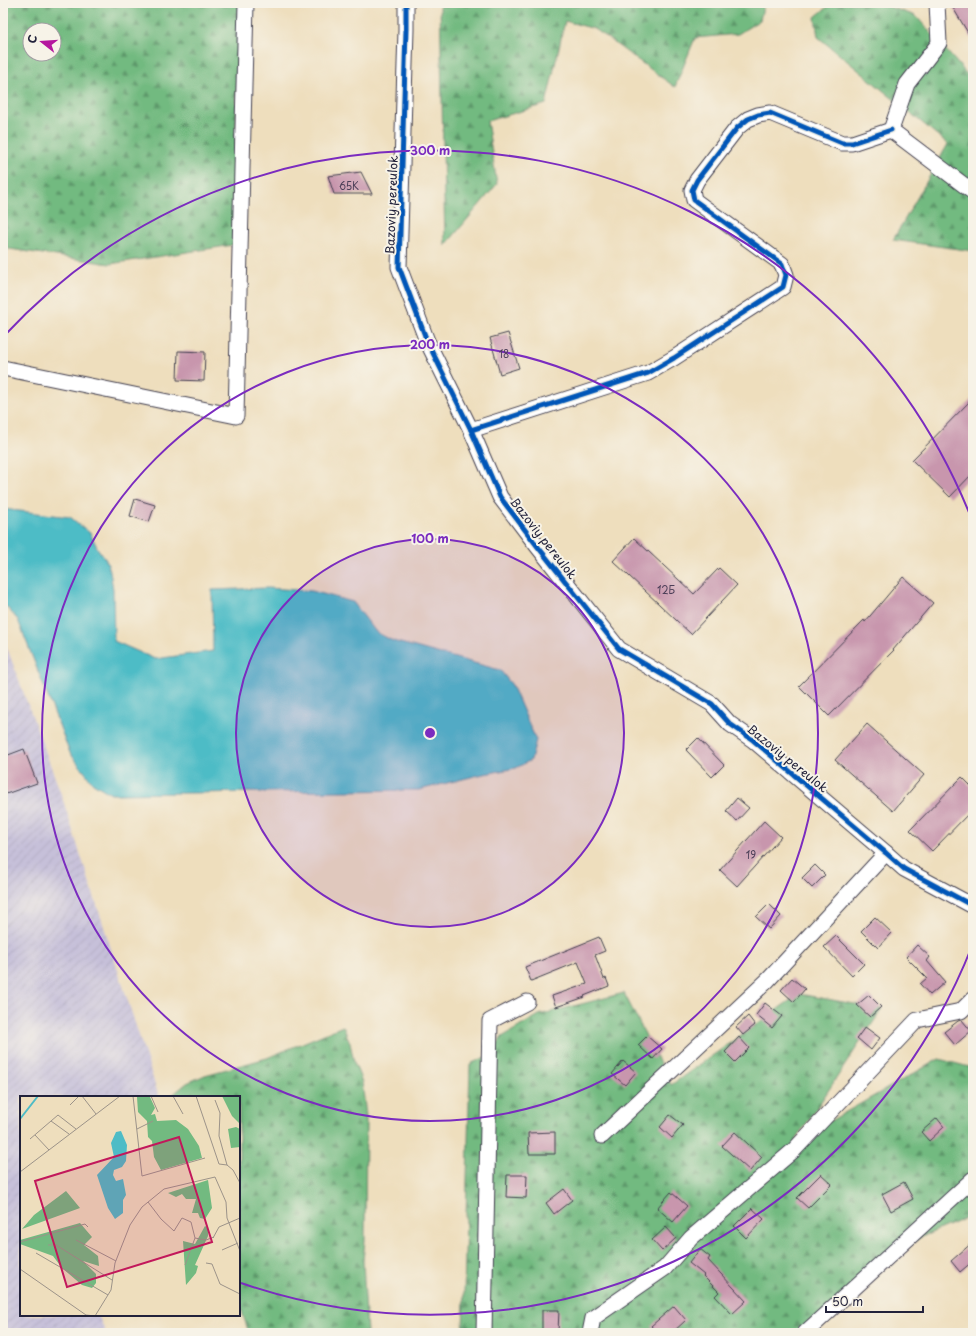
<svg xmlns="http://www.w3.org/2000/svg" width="976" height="1336" font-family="'Playpen Sans',sans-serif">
	<defs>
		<pattern id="industrial-furrows" width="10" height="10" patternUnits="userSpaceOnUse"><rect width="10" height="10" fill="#c6c0d9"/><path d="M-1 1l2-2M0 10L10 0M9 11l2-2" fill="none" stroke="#aaa5bb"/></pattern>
		<pattern id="forest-firs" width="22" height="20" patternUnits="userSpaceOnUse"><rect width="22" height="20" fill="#72ba80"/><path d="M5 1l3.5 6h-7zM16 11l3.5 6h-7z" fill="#5d976a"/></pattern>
	</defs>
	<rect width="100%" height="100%" fill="#f7f3e8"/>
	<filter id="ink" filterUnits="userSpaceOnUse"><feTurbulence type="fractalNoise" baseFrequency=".025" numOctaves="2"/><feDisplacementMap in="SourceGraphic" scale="8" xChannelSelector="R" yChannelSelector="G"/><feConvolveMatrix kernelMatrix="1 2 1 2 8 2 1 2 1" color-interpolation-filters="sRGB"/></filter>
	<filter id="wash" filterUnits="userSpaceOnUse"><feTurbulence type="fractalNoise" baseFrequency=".012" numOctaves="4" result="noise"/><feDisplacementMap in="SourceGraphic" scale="16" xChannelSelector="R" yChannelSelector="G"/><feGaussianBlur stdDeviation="0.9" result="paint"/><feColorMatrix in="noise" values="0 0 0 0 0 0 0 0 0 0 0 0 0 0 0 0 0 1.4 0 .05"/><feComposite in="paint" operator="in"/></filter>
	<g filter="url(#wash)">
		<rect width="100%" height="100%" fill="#eedebd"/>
		<polygon fill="url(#industrial-furrows)" points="3,637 60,791 159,1097 21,1097 21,1315 98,1315 106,1333 3,1333"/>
		<g fill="url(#forest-firs)" stroke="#4a6e5e" fill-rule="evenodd">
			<path d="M3 3H239L233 245 110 264 3 248ZM30 30H54V54H30Z"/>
			<polygon points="440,3 764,3 760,20 738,34 695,38 675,87 595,29 565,21 546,104 487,121 497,184 445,246"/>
			<polygon points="832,3 878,3 916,16 973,81 973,251 893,240 948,144 818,37 815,17"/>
			<polygon points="624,993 671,1085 799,994 882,1009 795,1141 939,1059 973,1068 973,1215 919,1238 803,1330 794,1333 463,1333 470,1064 490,1055 502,1037 539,1015"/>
			<polygon points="343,1026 350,1043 354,1062 362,1082 366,1116 365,1240 363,1261 367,1333 249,1333 243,1315 239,1294 239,1097 170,1097 187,1083 205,1075 267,1058"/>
		</g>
		<polygon fill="#4ebcc6" stroke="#386f80" points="3,509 70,517 90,533 98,549 106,560 110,571 113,589 114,641 155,659 213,651 212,590 268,588 312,591 353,602 376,632 393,641 500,670 512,685 536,740 531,760 516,768 479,775 419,790 111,794 93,783 70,753 18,620 3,603"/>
		<g id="blocks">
			<g fill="#c896ad">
				<polygon points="950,3 973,3 973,41"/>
				<polygon points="361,172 372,194 334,194 328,176"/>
				<polygon points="508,333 519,368 500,374 490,338"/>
				<polygon points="178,351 205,352 204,381 177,380"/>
				<polygon points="973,398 973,473 950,497 912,460"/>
				<polygon points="135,499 155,505 149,522 130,516"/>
				<polygon points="634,538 694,594 719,568 737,585 691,634 613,561"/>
				<polygon points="903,577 933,603 893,650 894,650 829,716 799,686 864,620 865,622"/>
				<polygon points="867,724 924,775 893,811 835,760"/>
				<polygon points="698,738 724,765 712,777 686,750"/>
				<polygon points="24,749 37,783 3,795 3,757"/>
				<polygon points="962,777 973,788 973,809 932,851 910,830"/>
				<polygon points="737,798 749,808 737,821 726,811"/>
				<polygon points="764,821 781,837 737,886 720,870"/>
				<polygon points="815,865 825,875 812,888 802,878"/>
				<polygon points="769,904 781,916 769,929 756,917"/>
				<polygon points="875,917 892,933 878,948 861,931"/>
				<polygon points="836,936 864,964 852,976 824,947"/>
				<polygon points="599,937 605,951 595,955 604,979 606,978 609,986 584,996 585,997 556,1007 552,996 587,984 578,962 531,981 525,967"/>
				<polygon points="917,945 930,957 927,961 945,982 930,995 920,984 927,978 906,957"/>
				<polygon points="792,978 805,989 794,1002 781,990"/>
				<polygon points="869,995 881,1007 870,1017 857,1005"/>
				<polygon points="765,1003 782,1016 772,1028 756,1015"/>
				<polygon points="748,1016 755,1025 743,1035 736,1027"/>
				<polygon points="962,1020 971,1031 955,1045 944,1032 958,1021"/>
				<polygon points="865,1027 880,1038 871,1050 857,1038"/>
				<polygon points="647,1036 662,1049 653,1059 638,1045"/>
				<polygon points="739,1037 749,1048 735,1062 725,1052"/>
				<polygon points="623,1061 636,1072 625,1085 612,1074"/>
				<polygon points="670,1115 683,1125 672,1138 660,1127"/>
				<polygon points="937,1118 944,1127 929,1141 921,1132"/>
				<polygon points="555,1132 555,1154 529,1154 528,1133"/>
				<polygon points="735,1132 762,1157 750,1171 722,1146"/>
				<polygon points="821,1174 832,1184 808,1208 797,1198"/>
				<polygon points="507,1175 527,1175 526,1198 506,1197"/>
				<polygon points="904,1182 913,1199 891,1211 882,1194"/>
				<polygon points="564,1189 572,1200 554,1214 546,1203"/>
				<polygon points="671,1192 687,1206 673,1222 657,1208"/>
				<polygon points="752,1208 764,1219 746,1238 734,1226"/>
				<polygon points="666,1227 676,1238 662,1251 652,1240"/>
				<polygon points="973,1242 973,1261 960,1272 951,1261"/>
				<polygon points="700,1249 710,1257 708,1260 746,1301 732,1314 715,1296 719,1292 703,1276 704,1275 689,1263"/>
				<polygon points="674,1306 686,1320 672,1333 658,1333 651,1326"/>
				<polygon points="542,1310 559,1310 558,1332 542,1332"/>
			</g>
		</g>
	</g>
	<g filter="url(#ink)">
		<use href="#blocks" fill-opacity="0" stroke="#413e4e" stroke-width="1"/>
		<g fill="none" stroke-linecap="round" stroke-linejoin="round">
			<g stroke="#413e4e" stroke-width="17">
				<g id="street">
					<polyline points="406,3 406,30 399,267 427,341 471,430 500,497 538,547 619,649 712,704 730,724 753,740 886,853 904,869 973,906"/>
					<polyline points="937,3 939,43 907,84 891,130 973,192"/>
					<polyline points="3,368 236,416 246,3"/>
					<polyline points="471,430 648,373 674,358 783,287 786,275 782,264 694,200 692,190 697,180 737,128 748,119 758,115 770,113 842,143 852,143 891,130"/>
					<polyline points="602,1136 768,980 886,853"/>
					<polyline points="484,1333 490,1021 527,1002"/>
					<polyline points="590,1333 593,1318 665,1268 691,1238 794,1150 917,1020 961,1011 973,999"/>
					<polyline points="805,1333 973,1179"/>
				</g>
			</g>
			<use href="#street" stroke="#fff" stroke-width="15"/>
			<g stroke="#f7f3e8" stroke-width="8">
				<g id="cycleway">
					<polyline points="406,3 406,30 399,267 427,341 471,430 500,497 538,547 619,649 712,704 730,724 753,740 886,853 904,869 973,906"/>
					<polyline points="471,430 648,373 674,358 783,287 786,275 782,264 694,200 692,190 697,180 737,128 748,119 758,115 770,113 842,143 852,143 891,130"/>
				</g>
			</g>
			<use href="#cycleway" stroke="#0057b8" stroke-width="5"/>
		</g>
	</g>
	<circle cx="430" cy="733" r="194" fill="#7b2cbf" fill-opacity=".12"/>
	<g fill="none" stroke="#7b2cbf" stroke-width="2">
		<circle cx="430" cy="733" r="194"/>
		<circle cx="430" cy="733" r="388"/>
		<path d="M972 946A582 582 0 0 1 241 1283M4 336A582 582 0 0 1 972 520"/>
	</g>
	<g text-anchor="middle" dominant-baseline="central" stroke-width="4" stroke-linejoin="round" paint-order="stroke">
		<g font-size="10" fill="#4c3f58">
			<text x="349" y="185">65К</text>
			<text x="504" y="353">18</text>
			<text x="666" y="589">12Б</text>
			<text x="751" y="854">19</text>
		</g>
		<g font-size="12" fill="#22223b" stroke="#f7f3e8">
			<text transform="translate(391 205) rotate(-88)">Bazoviy pereulok</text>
			<text transform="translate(544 538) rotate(52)">Bazoviy pereulok</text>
			<text transform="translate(788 758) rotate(39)">Bazoviy pereulok</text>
		</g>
	</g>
	<g transform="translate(20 1096)">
		<rect width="220" height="220" fill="#eedebd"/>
		<path d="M202 0H220V28L212 20ZM117 1H130L135 12 131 19 135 18 137 25 156 24 168 33 179 50 182 62 141 74 134 61 132 45 128 41 127 25 118 16ZM216 31 220 33V51L211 52 208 33ZM188 84 192 112 185 123 180 122 178 117H172L176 103H166L162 98 156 101 148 97ZM46 95 60 112 2 133 14 119ZM60 127 72 141 64 149 78 160 79 170 63 165 76 178V187L72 192 62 189 42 172 33 160 0 148V144ZM185 130 188 132V140L175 169 178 170 176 177 166 189 163 145 175 148Z" fill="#72ba80"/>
		<path d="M101 35 107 49 106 65 102 71 94 74 93 79 96 85 103 83 106 99 103 104V117L95 123 88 112 77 79 94 61 91 47 96 36Z" fill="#4ebcc6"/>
		<path fill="none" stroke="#4ebcc6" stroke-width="2" d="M0 23 18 0"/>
		<path fill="none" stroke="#9c9389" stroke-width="1" d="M62 0 76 18M113 0 122 80 185 62M131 0 138 16M153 0 163 18M176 0 199 68 207 69M195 4 200 17 199 40 207 69 213 74 220 87M50 9 59 0M31 25 49 38M117 33 133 25M15 39 29 54M10 43 38 19 56 33M0 76 100 0M128 106 141 123 154 135 162 122 171 126 175 142M193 142 199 131 220 122M56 144 96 165M0 146 65 128 68 131M28 149H36L92 184M202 154 218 147M16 157 88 199M186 167 192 168 200 188 220 198M165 169 175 142 186 144 194 141M0 173 66 219 75 220M75 220 91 194 95 167 110 129 122 111 144 93 195 81 206 106 207 122 220 155"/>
		<path fill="#c2185b" fill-opacity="0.15" stroke="#c2185b" stroke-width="2" d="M159 41 192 146 47 191 15 85Z"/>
		<rect width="220" height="220" fill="none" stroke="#22223b" stroke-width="2"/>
	</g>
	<circle cx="430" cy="733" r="6" fill="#7b2cbf" stroke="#f7f3e8" stroke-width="2"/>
	<g font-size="12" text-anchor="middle" font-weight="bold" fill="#7b2cbf" stroke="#f7f3e8" stroke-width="4" stroke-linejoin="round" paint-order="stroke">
		<text x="430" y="155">300 m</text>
		<text x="430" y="349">200 m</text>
		<text x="430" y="543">100 m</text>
	</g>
	<rect width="976" height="1336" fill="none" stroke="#f7f3e8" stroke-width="16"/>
	<g transform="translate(42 42) rotate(287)"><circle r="19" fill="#f7f3e8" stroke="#a29fa3"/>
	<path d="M0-3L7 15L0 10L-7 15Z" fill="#b5179e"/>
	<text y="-6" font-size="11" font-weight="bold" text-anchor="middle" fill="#22223b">С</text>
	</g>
	<path d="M826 1306v6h97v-6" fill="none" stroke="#22223b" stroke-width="2"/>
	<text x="832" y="1306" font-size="12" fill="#22223b" stroke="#f7f3e8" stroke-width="3" paint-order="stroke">50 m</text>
</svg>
